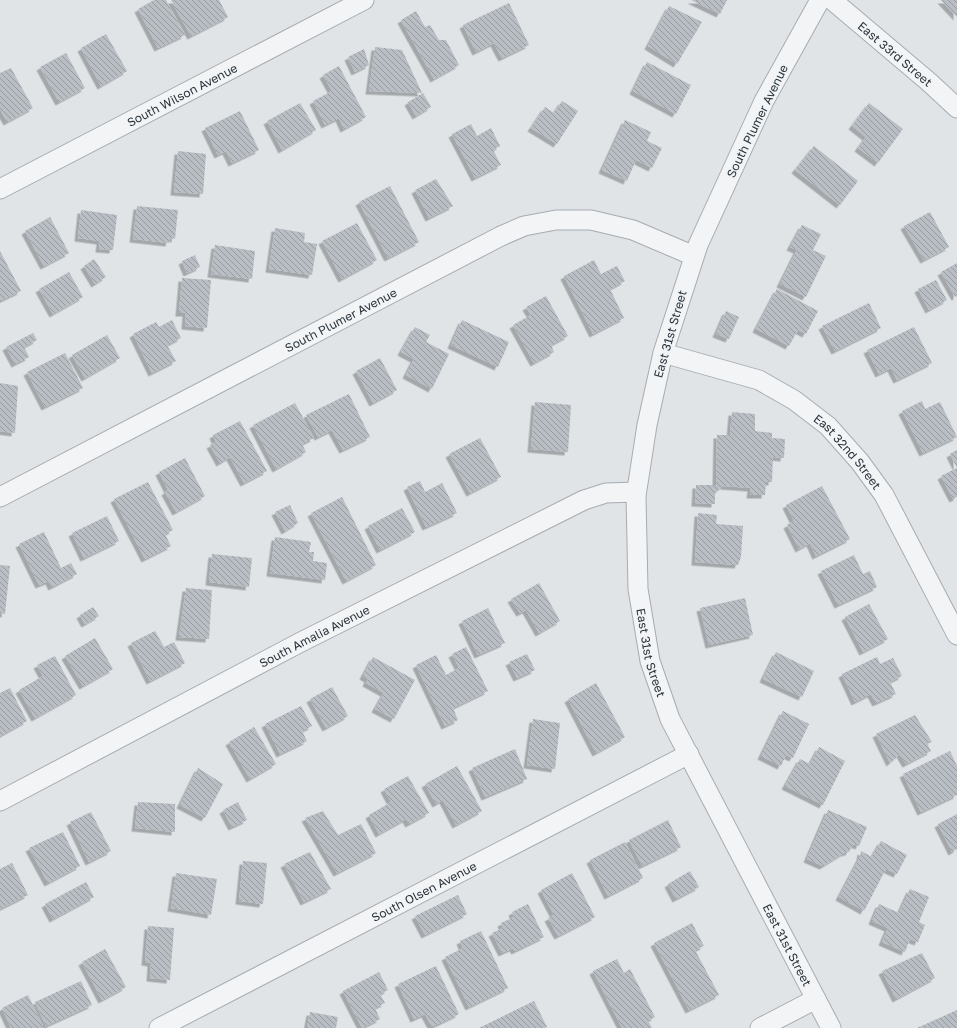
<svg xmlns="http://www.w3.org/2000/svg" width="957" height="1028" font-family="'Golos Text',sans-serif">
	<defs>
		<pattern id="building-back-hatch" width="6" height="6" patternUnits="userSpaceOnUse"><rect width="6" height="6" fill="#b8bec4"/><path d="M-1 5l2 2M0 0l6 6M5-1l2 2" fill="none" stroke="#969ba0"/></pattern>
		<filter id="shadow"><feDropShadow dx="-3.5" dy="3.5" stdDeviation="0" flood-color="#0004"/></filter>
	</defs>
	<rect width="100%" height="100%" fill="#e0e4e7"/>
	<g fill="url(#building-back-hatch)" filter="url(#shadow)">
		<polygon points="154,0 166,0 185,35 158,48 138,9"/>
		<polygon points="171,0 219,0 228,17 191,36"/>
		<polygon points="691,0 727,0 720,14"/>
		<polygon points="941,0 957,0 957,17"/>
		<polygon points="509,3 529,45 502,58 494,43 476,52 463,25"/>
		<polygon points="669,6 702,22 677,64 648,46"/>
		<polygon points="416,11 425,27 430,25 439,40 446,40 459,65 434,79 401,20"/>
		<polygon points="106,34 127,71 101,86 81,48"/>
		<polygon points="375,47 402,50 422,93 369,91"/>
		<polygon points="364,49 369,65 355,72 348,57"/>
		<polygon points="66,53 85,88 59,102 40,67"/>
		<polygon points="647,62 691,85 676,114 633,91"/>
		<polygon points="339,66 366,117 344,129 339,118 325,125 313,101 332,91 323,75"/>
		<polygon points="11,68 33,108 7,122 0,109 0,73"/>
		<polygon points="423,93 431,107 416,116 408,102"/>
		<polygon points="562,101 578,111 557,144 531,128 545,107 554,113"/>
		<polygon points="300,103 316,130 282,150 267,121"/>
		<polygon points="869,103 903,129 878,163 858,148 866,137 852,126"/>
		<polygon points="240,111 259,150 232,163 226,151 218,155 205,128"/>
		<polygon points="625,120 651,132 647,141 662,148 652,168 636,160 627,181 602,170"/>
		<polygon points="471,124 477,136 491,128 500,146 493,150 501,165 475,178 452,134"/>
		<polygon points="814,146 858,181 840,205 795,170"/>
		<polygon points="178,151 206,154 203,194 174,192"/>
		<polygon points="436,179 453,206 429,218 415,190"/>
		<polygon points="390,186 419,242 388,258 359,202"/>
		<polygon points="137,206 178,210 175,239 170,238 169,243 133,239"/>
		<polygon points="81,210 117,215 113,250 99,249 100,241 78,238"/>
		<polygon points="930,212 949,247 924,260 904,226"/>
		<polygon points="50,217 69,253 44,266 25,231"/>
		<polygon points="357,223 377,260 342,279 322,241"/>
		<polygon points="802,225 821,234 813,250 826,256 806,297 780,284 797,250 790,247"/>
		<polygon points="275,228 305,233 304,242 317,244 312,275 269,269"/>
		<polygon points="215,245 255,251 252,279 211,274"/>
		<polygon points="0,251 21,291 0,301"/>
		<polygon points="195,255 200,267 187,273 182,261"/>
		<polygon points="94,259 106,277 95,284 84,266"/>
		<polygon points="594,260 601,274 617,266 625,281 610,289 624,318 593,334 564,276"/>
		<polygon points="957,263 957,296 955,297 941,272"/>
		<polygon points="69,272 83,297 53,314 39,289"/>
		<polygon points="182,278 211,280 207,328 185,326 186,313 179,313"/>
		<polygon points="936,280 947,300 929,310 918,289"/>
		<polygon points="777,289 818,311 806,334 798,330 789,346 756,329"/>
		<polygon points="546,296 568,336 551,345 554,352 534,363 513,325 531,315 526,307"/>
		<polygon points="869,303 881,328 835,351 822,326"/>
		<polygon points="726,311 739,317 729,339 716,334"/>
		<polygon points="172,320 181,338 167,345 176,361 152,373 133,334 156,322 159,327"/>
		<polygon points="462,320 509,342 498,367 451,345"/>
		<polygon points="415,327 430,335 426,342 449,354 432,389 406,375 414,359 401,352"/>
		<polygon points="914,327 932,363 897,380 891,368 879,374 867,350"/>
		<polygon points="33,333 37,340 24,347 29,357 15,364 6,347"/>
		<polygon points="107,335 120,358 85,378 72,355"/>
		<polygon points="65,353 83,388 45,407 27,372"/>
		<polygon points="380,358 397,390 373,403 356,371"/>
		<polygon points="0,383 18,386 15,433 0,431"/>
		<polygon points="349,394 370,437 343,450 332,430 318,437 306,415"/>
		<polygon points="922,401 925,409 940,402 957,437 923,453 902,411"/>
		<polygon points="535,402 571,405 568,452 531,449"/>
		<polygon points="295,403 314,438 302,444 306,452 276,469 253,425"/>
		<polygon points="732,412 755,414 755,431 772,433 772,438 785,439 784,458 773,457 772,482 766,482 765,495 750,495 751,488 723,486 715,493 715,504 695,503 696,485 716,485 717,435 730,435"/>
		<polygon points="240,421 267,471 244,483 230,457 220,463 210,445 216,442 213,435"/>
		<polygon points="480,438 501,477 470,493 449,454"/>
		<polygon points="957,450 957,497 953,499 941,476 957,468 950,454"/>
		<polygon points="185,458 205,496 176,512 165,492 168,490 159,472"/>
		<polygon points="420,481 425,492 442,483 457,513 426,527 407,487"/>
		<polygon points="148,482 173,530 165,534 171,546 145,559 114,499"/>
		<polygon points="822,486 850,539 816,556 810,543 799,549 787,525 794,521 786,505"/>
		<polygon points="342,497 376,565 346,581 311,513"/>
		<polygon points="290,505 298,523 285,531 275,512"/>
		<polygon points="402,508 415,532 380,550 368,526"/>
		<polygon points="698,513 717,515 716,524 743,526 741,557 738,565 695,562"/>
		<polygon points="107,516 119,541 84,558 72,533"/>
		<polygon points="44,532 61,568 71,563 77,574 52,587 49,581 39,585 19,544"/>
		<polygon points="275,537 311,542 309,552 314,552 313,561 327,563 325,580 270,573"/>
		<polygon points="212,554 252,558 249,587 209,582"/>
		<polygon points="854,555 863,574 870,571 877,587 838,605 821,571"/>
		<polygon points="0,565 10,566 5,614 0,613"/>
		<polygon points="539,583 560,621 539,633 526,610 520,613 511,599"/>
		<polygon points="186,588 212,590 209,639 179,637"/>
		<polygon points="745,598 753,635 709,645 700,608"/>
		<polygon points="869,604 888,639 863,652 845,617"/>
		<polygon points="93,607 99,616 85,624 80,615"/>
		<polygon points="488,608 505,643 478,655 462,621"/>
		<polygon points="155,631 164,647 174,642 185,663 150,681 131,643"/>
		<polygon points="95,638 113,669 83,686 65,656"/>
		<polygon points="466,647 488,691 453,708 458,720 445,726 416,665 436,655 446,675 459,668 452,654"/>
		<polygon points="776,652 814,671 802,697 763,679"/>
		<polygon points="527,654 535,670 517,678 509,662"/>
		<polygon points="55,656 76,695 35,718 19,690 43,676 37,665"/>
		<polygon points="373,657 415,680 394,719 375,709 384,693 366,683 368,679 363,676"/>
		<polygon points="877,657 880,664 893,658 902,676 890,682 896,694 876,703 871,694 855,702 842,674"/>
		<polygon points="596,683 625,737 596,753 568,699"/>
		<polygon points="332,687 348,716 326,728 310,699"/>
		<polygon points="10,688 27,721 0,736 0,693"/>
		<polygon points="301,706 312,726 302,731 307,741 280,754 265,724"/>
		<polygon points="783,711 809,724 793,758 786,755 781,766 761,756"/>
		<polygon points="915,715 932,742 927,744 931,751 906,764 900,754 890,763 876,734"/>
		<polygon points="533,719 560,723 555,769 527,765"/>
		<polygon points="254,727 276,764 250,779 229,742"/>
		<polygon points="819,747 845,761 823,805 785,786 800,759 810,764"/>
		<polygon points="515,749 527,779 485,797 472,768"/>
		<polygon points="950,751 957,766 957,795 921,812 903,774"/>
		<polygon points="457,766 482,811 456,825 443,800 436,804 425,784"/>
		<polygon points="198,768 223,784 205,818 180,805"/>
		<polygon points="408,776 429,813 409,824 406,819 379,834 369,815 391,802 384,789"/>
		<polygon points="138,802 175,804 175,832 135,828"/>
		<polygon points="238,802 247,820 232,827 223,810"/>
		<polygon points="828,810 867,827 859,846 853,844 849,852 844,853 823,866 807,859"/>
		<polygon points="323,811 338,835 361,824 376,853 337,873 305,818"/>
		<polygon points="91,812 111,851 89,862 70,822"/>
		<polygon points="957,814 957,849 952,852 938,824"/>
		<polygon points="668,820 681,847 642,866 629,840"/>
		<polygon points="63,832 80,866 48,883 29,848"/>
		<polygon points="881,841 907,855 897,874 886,869 864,911 839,897 860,857 861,851 872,857"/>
		<polygon points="625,842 643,878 608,896 590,860"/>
		<polygon points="310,852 331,889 304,902 284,864"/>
		<polygon points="243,861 267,863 263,904 239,901"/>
		<polygon points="12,863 28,895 0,909 0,869"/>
		<polygon points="690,871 699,887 676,899 668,884"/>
		<polygon points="176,873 217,879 211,915 171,908"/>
		<polygon points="572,873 595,917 558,936 548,918 554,915 541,890"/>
		<polygon points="86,882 94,897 53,919 45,904"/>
		<polygon points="910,889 929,897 919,922 925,925 918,942 910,939 905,952 882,942 888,928 872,921 879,904 899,913"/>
		<polygon points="458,895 467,914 425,935 415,916"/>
		<polygon points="528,904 544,937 515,951 513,948 502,953 492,933 503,928 501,923 514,917 512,912"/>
		<polygon points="692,923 704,946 695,950 719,995 689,1010 654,943"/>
		<polygon points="148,926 174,928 170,980 150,978 151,963 145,962"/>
		<polygon points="481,931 508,988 469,1007 445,957 463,948 460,941"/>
		<polygon points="105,949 126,987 102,1000 82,962"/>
		<polygon points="922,953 935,978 896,999 882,971"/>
		<polygon points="617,959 624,973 630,969 655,1017 648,1021 652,1028 622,1028 593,971"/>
		<polygon points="436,966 459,1014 432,1027 425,1014 414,1019 398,984"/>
		<polygon points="379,972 388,990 380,994 385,1003 375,1008 380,1019 362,1028 343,991"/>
		<polygon points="81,981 92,1005 46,1026 35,1002"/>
		<polygon points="28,995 44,1028 11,1028 2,1008"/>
		<polygon points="534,1001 547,1027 545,1028 479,1028"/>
		<polygon points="957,1010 957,1028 917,1028"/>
		<polygon points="310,1012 338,1017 336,1028 307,1028"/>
	</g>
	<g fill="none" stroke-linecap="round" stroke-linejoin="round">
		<g stroke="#a6acb1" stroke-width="21">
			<g id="minor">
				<path id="s1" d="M820 0 764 101 698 245 663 353 647 425 636 496 638 589 650 661 670 719 831 1028"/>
				<path id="s2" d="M832 0 929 82 957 108"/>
				<path id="s3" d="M0 189 364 0"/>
				<path id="s4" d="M663 353 759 380 794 400 828 426 860 462 884 495 957 635"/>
				<path id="s5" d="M0 497 501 236 524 226 556 220H591L633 230 694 256"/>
				<path id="s6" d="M0 801 301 642 584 500 606 493 636 492"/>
				<path id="s7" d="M159 1028 689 754"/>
				<polyline points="760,1028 816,999"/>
			</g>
		</g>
		<use href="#minor" stroke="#f2f4f6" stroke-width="19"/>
	</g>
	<g text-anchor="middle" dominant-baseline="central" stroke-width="3" stroke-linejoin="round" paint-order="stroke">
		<g font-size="12" fill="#2b343d" stroke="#eff3f5">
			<text stroke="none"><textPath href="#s2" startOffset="83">East 33rd Street</textPath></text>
			<text stroke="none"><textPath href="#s3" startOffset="205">South Wilson Avenue</textPath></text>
			<text transform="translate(757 121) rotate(-64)">South Plumer Avenue</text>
			<text stroke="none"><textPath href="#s5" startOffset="384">South Plumer Avenue</textPath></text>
			<text transform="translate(670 334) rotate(-74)">East 31st Street</text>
			<text stroke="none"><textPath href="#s4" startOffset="215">East 32nd Street</textPath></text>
			<text stroke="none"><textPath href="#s6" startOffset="355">South Amalia Avenue</textPath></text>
			<text stroke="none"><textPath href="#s1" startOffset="691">East 31st Street</textPath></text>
			<text stroke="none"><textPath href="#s7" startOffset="298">South Olsen Avenue</textPath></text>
			<text stroke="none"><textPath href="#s1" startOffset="1015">East 31st Street</textPath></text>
		</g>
	</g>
</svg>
